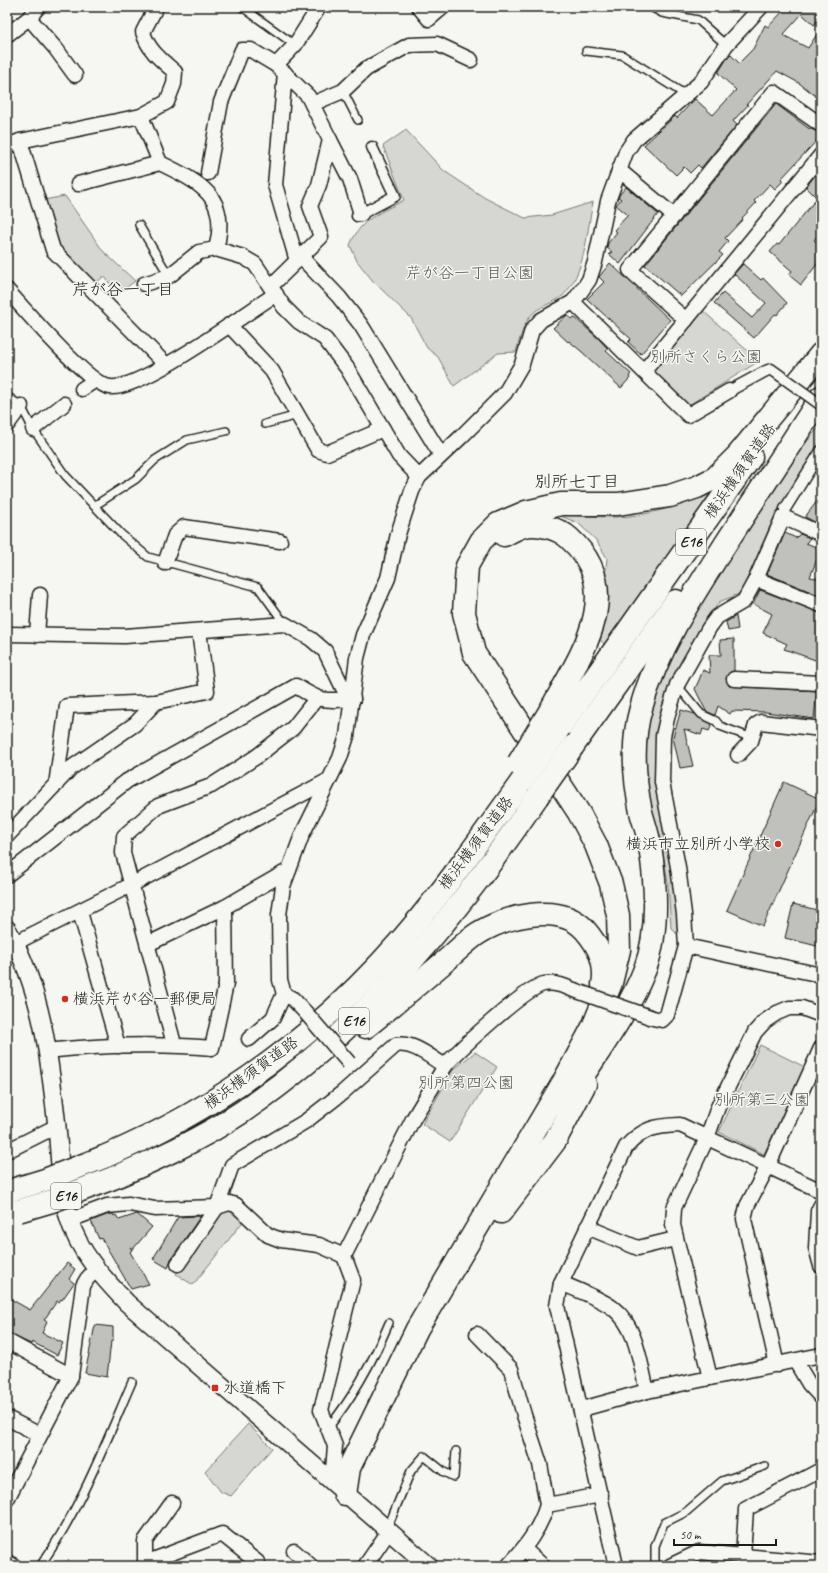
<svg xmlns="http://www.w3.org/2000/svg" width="828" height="1573" font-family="Caveat,'Klee One',sans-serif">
	<rect width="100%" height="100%" fill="#f6f6f2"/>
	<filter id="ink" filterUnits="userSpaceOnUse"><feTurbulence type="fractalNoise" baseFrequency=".025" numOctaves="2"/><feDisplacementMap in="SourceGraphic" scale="8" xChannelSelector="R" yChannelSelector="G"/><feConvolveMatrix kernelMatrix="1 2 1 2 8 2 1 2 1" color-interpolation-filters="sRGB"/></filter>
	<g filter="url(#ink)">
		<g fill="#d6d6d2" stroke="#797977">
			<path d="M406 130 444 171 485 198 525 218 552 215 593 202C587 231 586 265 568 290 560 302 543 304 533 313 523 323 520 339 516 352L498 353 454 386 438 357 427 348 411 318 373 281 357 261 350 245C362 217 379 214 404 200L383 146Z"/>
			<polygon points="65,196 103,251 135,281 118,294 104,276 95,284 58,248 44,200"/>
			<polygon points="702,310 759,361 689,405 653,371"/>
			<path d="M821 425V440L776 513 741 593 719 602 694 641 670 692 665 823 677 903 679 936 671 928 668 883 662 847 647 805 644 720 672 651 758 509C781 482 797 451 821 425Z"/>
			<path d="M710 494 605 645 599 639 607 558 596 540 578 523 558 515C577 515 596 517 614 517 647 517 680 505 710 494Z"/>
			<polygon points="760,1045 805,1067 764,1154 719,1132"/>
			<polygon points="475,1052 497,1067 450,1142 422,1124 453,1070"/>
			<polygon points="229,1207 245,1219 193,1285 176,1274 219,1210"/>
			<polygon points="248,1424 272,1448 231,1496 221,1492 205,1471"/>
		</g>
		<g fill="#c0c0bd" stroke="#1c1c1c">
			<polygon points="787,7 821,7 821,17 814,25 802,14 783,35 808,48 821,28 821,100 799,83 777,71 746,105 748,105 733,121 737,125 701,168 698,165 690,173 684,167 676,175 644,145 675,116 677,118 695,99 713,115 736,90 718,73 726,60 731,55 739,63 753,49 765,25 768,27"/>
			<polygon points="776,104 808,128 821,133 821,136 781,179 783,181 775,189 770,184 754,201 756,203 742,218 743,219 725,238 728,241 719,252 723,255 681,296 645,265"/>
			<polygon points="821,168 821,232 814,240 821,246 821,259 801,285 789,275 792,271 770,252 777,244 779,245 817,198 806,187"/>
			<polygon points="626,187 658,214 620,264 609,254 612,252 607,248 608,243 617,232 614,230 628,215 616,205 621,199 618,197 620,194"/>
			<polygon points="610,263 670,320 641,354 628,342 631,339 587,299 604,282 599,277"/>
			<polygon points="743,264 761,280 763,278 787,303 777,315 775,314 754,338 714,303 723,293 752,318 766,303 734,274"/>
			<polygon points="567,315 572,319 574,317 599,339 608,349 606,351 631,374 629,376 630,378 621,388 581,351 569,341 568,342 553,328"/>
			<polygon points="821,496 821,525 805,517"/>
			<polygon points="785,533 796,538 800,534 810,538 806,543 821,549 810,577 821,579 821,596 767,574"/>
			<polygon points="760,590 821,613 821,662 784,649 787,644 763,633 772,614 753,604"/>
			<polygon points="736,616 738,629 728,631 726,622"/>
			<polygon points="734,639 734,671 730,672 726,678 729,686 817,691 814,719 766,712 732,711 730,714 718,706 715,715 706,711 695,689 699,680 703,670 710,673 709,655 721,655 720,640"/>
			<polygon points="681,710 695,714 699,718 712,724 709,731 703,729 701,735 684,729 693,766 680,768 673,737"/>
			<polygon points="784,782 820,799 763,926 727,910"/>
			<polygon points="793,904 821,911 821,947 785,938"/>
			<polygon points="109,1214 113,1214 114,1216 116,1215 119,1220 137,1214 152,1227 133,1249 130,1247 132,1250 130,1252 149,1284 131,1289 106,1246 101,1238 99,1239 91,1221"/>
			<polygon points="198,1216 200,1217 171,1259 168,1268 153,1259 178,1217"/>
			<polygon points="67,1263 75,1269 69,1279 74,1283 62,1300 61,1299 59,1302 57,1301 44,1320 47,1322 42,1333 63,1343 57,1355 32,1342 31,1344 7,1333 7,1297 30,1310"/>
			<polygon points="95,1325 113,1327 113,1341 111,1341 107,1377 85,1373"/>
		</g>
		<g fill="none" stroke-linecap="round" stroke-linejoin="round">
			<g stroke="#1c1c1c" stroke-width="10">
				<g id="service">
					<polyline points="242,7 295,45"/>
					<polyline points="651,7 662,13 698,20 726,45"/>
					<polyline points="586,51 622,55 686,95"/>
					<polyline points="343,91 358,120"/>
					<polyline points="139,225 169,276"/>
					<polyline points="7,396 21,406 33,429 65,475 121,534 148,557 258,587 285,624"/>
					<polyline points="265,424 298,415"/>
					<polyline points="94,506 136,479 155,460 187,440 226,431"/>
					<polyline points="677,685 701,714 716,721 720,726 752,738"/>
					<path d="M328 1428C354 1396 373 1361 389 1323"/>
					<polyline points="387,1529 411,1471 424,1456 444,1472 454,1477 456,1451"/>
					<path d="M40 1566C80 1510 105 1444 132 1382"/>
					<polyline points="655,1566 655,1546 664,1523 686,1512 722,1481 765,1466"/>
				</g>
			</g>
			<g stroke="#1c1c1c" stroke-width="13">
				<g id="pedestrian">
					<polyline points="357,216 395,196 372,147"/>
					<polyline points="729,391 766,371"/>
					<polyline points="785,509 821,451"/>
				</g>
			</g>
			<g stroke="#1c1c1c" stroke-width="17">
				<g id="minor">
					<polyline points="419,7 429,19 443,7"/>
					<polyline points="29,18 56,49 75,75"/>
					<polyline points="7,35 29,18 38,7"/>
					<polyline points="276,65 295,45 319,7"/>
					<polyline points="285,73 275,185 297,261"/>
					<polyline points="312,104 343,91 366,69 409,45 437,44 471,60"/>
					<path d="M141 116 167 102 174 84 175 72C161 60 148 50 143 32L156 7"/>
					<polyline points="330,140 350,179 361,214"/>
					<polyline points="20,141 53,250 166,365"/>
					<polyline points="7,146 20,141 141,116 160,163"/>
					<polyline points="619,170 674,216"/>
					<polyline points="208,173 221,102 242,50 251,50 276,65 308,96 330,140 319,185 310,206 321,237 271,286"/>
					<path d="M78 184 160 163C201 183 230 197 216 249"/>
					<polyline points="301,257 339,297 361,325 441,455"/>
					<polyline points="144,284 169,276 199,252 216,249 243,257 255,264 284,307 299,322 325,339 347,368 399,456 419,477"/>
					<path d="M7 290C24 309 89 385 110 387 140 391 246 313 276 294"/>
					<polyline points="573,302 688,415 729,391"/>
					<polyline points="686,320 630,270 774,92 821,125"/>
					<polyline points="229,325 272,371 318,450 327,453 383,429"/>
					<polyline points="644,371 821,155"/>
					<polyline points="82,389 94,381"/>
					<polyline points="7,425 21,406"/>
					<polyline points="33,429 64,404"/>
					<polyline points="165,563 175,535 184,527 280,541"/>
					<polyline points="756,579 821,605"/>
					<polyline points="7,634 125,636 285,624 311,639 325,651 343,688 353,699"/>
					<polyline points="37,635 40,595"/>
					<polyline points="734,679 821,683"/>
					<polyline points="738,755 751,741 756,725 761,722 821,729"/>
					<polyline points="56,785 67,706 156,702 207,691 199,631"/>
					<polyline points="7,836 71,768 135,724 156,702"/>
					<path d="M7 875 127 781 296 686C321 702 323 701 353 699"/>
					<polyline points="80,912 118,1046"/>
					<polyline points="15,943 133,884 329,780"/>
					<polyline points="148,944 225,907 289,870"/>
					<polyline points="686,946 821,975"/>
					<polyline points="284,994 293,999 306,1013"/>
					<polyline points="821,1015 802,1008 789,1008 777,1013 765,1021 755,1032 718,1107 707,1138 674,1208 673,1225 710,1378 821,1355"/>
					<polyline points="653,1018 662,1020 667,1015 686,946 684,914 678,867 662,782 663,736 668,714 677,685 709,628 717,617 744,601 756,579 783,517 821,534"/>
					<polyline points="249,1039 273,1018 284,994 280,980 279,915 283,886 302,835 340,758 347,736 357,658 363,635 388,578 398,534 412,491 419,477 461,437 505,393 522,364 532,330 541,320 573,302 582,290 589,280 595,262 608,201 626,152 634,140 701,82 726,45 761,7"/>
					<polyline points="174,1044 123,853 124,836 158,806 211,786 256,757 293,728 316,699"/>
					<path d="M46 1051C101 1045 157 1043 212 1048L226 984 225 907"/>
					<path d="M445 1066C458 1050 527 987 544 984 554 982 564 986 574 990"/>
					<polyline points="7,1151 57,1126"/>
					<polyline points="821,1205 818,1211 816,1248 821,1266"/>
					<polyline points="70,1220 107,1206 129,1204 155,1209 217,1207 229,1203 236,1205 268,1235 281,1240 319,1245 344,1256"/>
					<polyline points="587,1227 638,1248 675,1239"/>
					<path d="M178 1264 217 1207 232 1165 306 1121 342 1093 396 1045C414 1042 430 1057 445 1066L413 1119 344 1256 353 1280 321 1410 335 1446 332 1482"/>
					<path d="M561 1283C575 1289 604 1300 614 1309 637 1327 640 1364 647 1391"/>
					<polyline points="477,1334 511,1369 524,1415 540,1464 547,1505"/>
					<polyline points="7,1341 71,1376"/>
					<polyline points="796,1362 809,1384 821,1397"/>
					<polyline points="777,1365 744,1219 747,1206 768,1166 821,1048"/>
					<polyline points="582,1409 647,1391 710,1378"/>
					<polyline points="7,1418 40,1435"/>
					<polyline points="7,1499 71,1376 83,1286 87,1279 96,1269"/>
					<polyline points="524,1549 543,1566"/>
					<polyline points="294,1551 311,1566"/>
					<polyline points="743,1556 746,1509 821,1470"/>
					<polyline points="7,1562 14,1566"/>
					<polyline points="145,1563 145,1541 172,1503"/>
					<polyline points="145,1566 145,1563 222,1534 257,1562 259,1566"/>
					<polyline points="365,1566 389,1531"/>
					<path d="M508 1566C525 1548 540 1529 547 1505L601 1495"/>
					<path d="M616 1566 557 1306 561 1283 626 1147C643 1128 655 1126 680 1125L821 1191"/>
					<polyline points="670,1566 699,1552 821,1563"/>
				</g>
			</g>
			<g stroke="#1c1c1c" stroke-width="20">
				<path id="tertiary" d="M7 929C42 987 50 1061 57 1127 60 1158 60 1189 69 1219 79 1252 104 1279 127 1303L429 1566"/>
			</g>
			<g stroke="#1c1c1c" stroke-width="25">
				<g id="motorway">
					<path d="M504 535C510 532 517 528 524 526 538 523 558 528 569 538 628 591 580 656 550 711"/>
					<polyline points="560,727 751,457"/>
					<polyline points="573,746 676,601"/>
					<path d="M366 1027C392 1006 417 985 443 963 454 954 465 942 477 934 505 916 560 902 585 930 599 946 607 963 603 985"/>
					<path d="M570 1096C596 1054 627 1015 645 969 659 932 656 884 650 846 648 834 644 823 641 812 634 778 631 742 641 708 658 647 694 593 728 540 759 492 790 444 821 397"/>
					<path d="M104 1157C220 1108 321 1033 404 937 446 888 484 834 522 781"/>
					<path d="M113 1178C157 1159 201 1139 242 1112 363 1030 456 917 537 797"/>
					<polyline points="501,1212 555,1141 585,1084"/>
					<polyline points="345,1494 349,1468 417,1329 564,1081 593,1027 611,983 619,950 618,915 611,884 596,845 579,813 474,653 464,613 467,566 481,541 498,524 526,512 561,504 618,504 670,496 697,487 715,478 738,455 821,354"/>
				</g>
			</g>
			<use href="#service" stroke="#f6f6f2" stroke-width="7"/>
			<use href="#pedestrian" stroke="#f6f6f2" stroke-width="10"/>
			<use href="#minor" stroke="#f6f6f2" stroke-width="14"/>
			<use href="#tertiary" stroke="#f6f6f2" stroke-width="17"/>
			<use href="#motorway" stroke="#f6f6f2" stroke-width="22"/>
			<g stroke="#1c1c1c" stroke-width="13" stroke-linecap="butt">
				<polyline id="pedestrian-bridge" points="766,371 771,369 821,405"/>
			</g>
			<g stroke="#1c1c1c" stroke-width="17" stroke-linecap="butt">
				<g id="minor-bridge">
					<polyline points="574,990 653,1018"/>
					<polyline points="306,1013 349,1063"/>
				</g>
			</g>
			<g stroke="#1c1c1c" stroke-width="25" stroke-linecap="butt">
				<g id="motorway-bridge">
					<polyline points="518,764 550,711"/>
					<polyline points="522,781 560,727"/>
					<polyline points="537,797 573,746"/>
					<polyline points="12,1190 45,1180 104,1157"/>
					<polyline points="18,1211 52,1201 113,1178"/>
				</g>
			</g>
			<use href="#pedestrian-bridge" stroke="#f6f6f2" stroke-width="10"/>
			<use href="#minor-bridge" stroke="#f6f6f2" stroke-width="14"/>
			<use href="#motorway-bridge" stroke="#f6f6f2" stroke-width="22"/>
		</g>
	</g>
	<g fill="#c8321e" stroke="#f6f6f2" stroke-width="1.5">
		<circle cx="778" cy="844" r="4"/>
		<circle cx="65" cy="999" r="4"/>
		<rect x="211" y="1384" width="8" height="8" rx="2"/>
	</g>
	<g text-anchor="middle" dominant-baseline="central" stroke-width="3" stroke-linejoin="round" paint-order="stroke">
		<g fill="#f6f6f2" stroke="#5d5d5c" stroke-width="1">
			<rect x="676" y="529" width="30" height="26" rx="3"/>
			<rect x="339" y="1008" width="30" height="26" rx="3"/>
			<rect x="51" y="1183" width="30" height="26" rx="3"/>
		</g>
		<g font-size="15" font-weight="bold" fill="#1c1c1c">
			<text x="691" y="542">E16</text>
			<text x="354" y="1021">E16</text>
			<text x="66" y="1196">E16</text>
		</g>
		<g font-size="16" fill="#545453" stroke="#f6f6f2">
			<text x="470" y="273">芹が谷一丁目公園</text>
			<text x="706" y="357">別所さくら公園</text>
			<text x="466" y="1083">別所第四公園</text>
			<text x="762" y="1100">別所第三公園</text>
		</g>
		<g font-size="16" fill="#1c1c1c" stroke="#f6f6f2">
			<text transform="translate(740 471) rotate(-55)">横浜横須賀道路</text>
			<text transform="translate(476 843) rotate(-53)">横浜横須賀道路</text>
			<text transform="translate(251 1073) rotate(-36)">横浜横須賀道路</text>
		</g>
		<g font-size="16" fill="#1c1c1c" stroke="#f6f6f2" text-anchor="start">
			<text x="770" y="844" text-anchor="end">横浜市立別所小学校</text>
			<text x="73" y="999">横浜芹が谷一郵便局</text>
			<text x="223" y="1388">水道橋下</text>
		</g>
		<g font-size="17" fill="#1c1c1c" stroke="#f6f6f2">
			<text x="123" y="289">芹が谷一丁目</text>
			<text x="577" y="481">別所七丁目</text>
		</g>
	</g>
	<rect width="828" height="1573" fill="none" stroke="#f6f6f2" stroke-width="24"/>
	<rect x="12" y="12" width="804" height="1549" fill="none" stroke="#1c1c1c" stroke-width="1.5" filter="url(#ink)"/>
	<path d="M674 1539v6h102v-6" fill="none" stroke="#1c1c1c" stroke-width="2"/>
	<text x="680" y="1539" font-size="12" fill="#1c1c1c" stroke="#f6f6f2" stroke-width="3" paint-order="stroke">50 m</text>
</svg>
